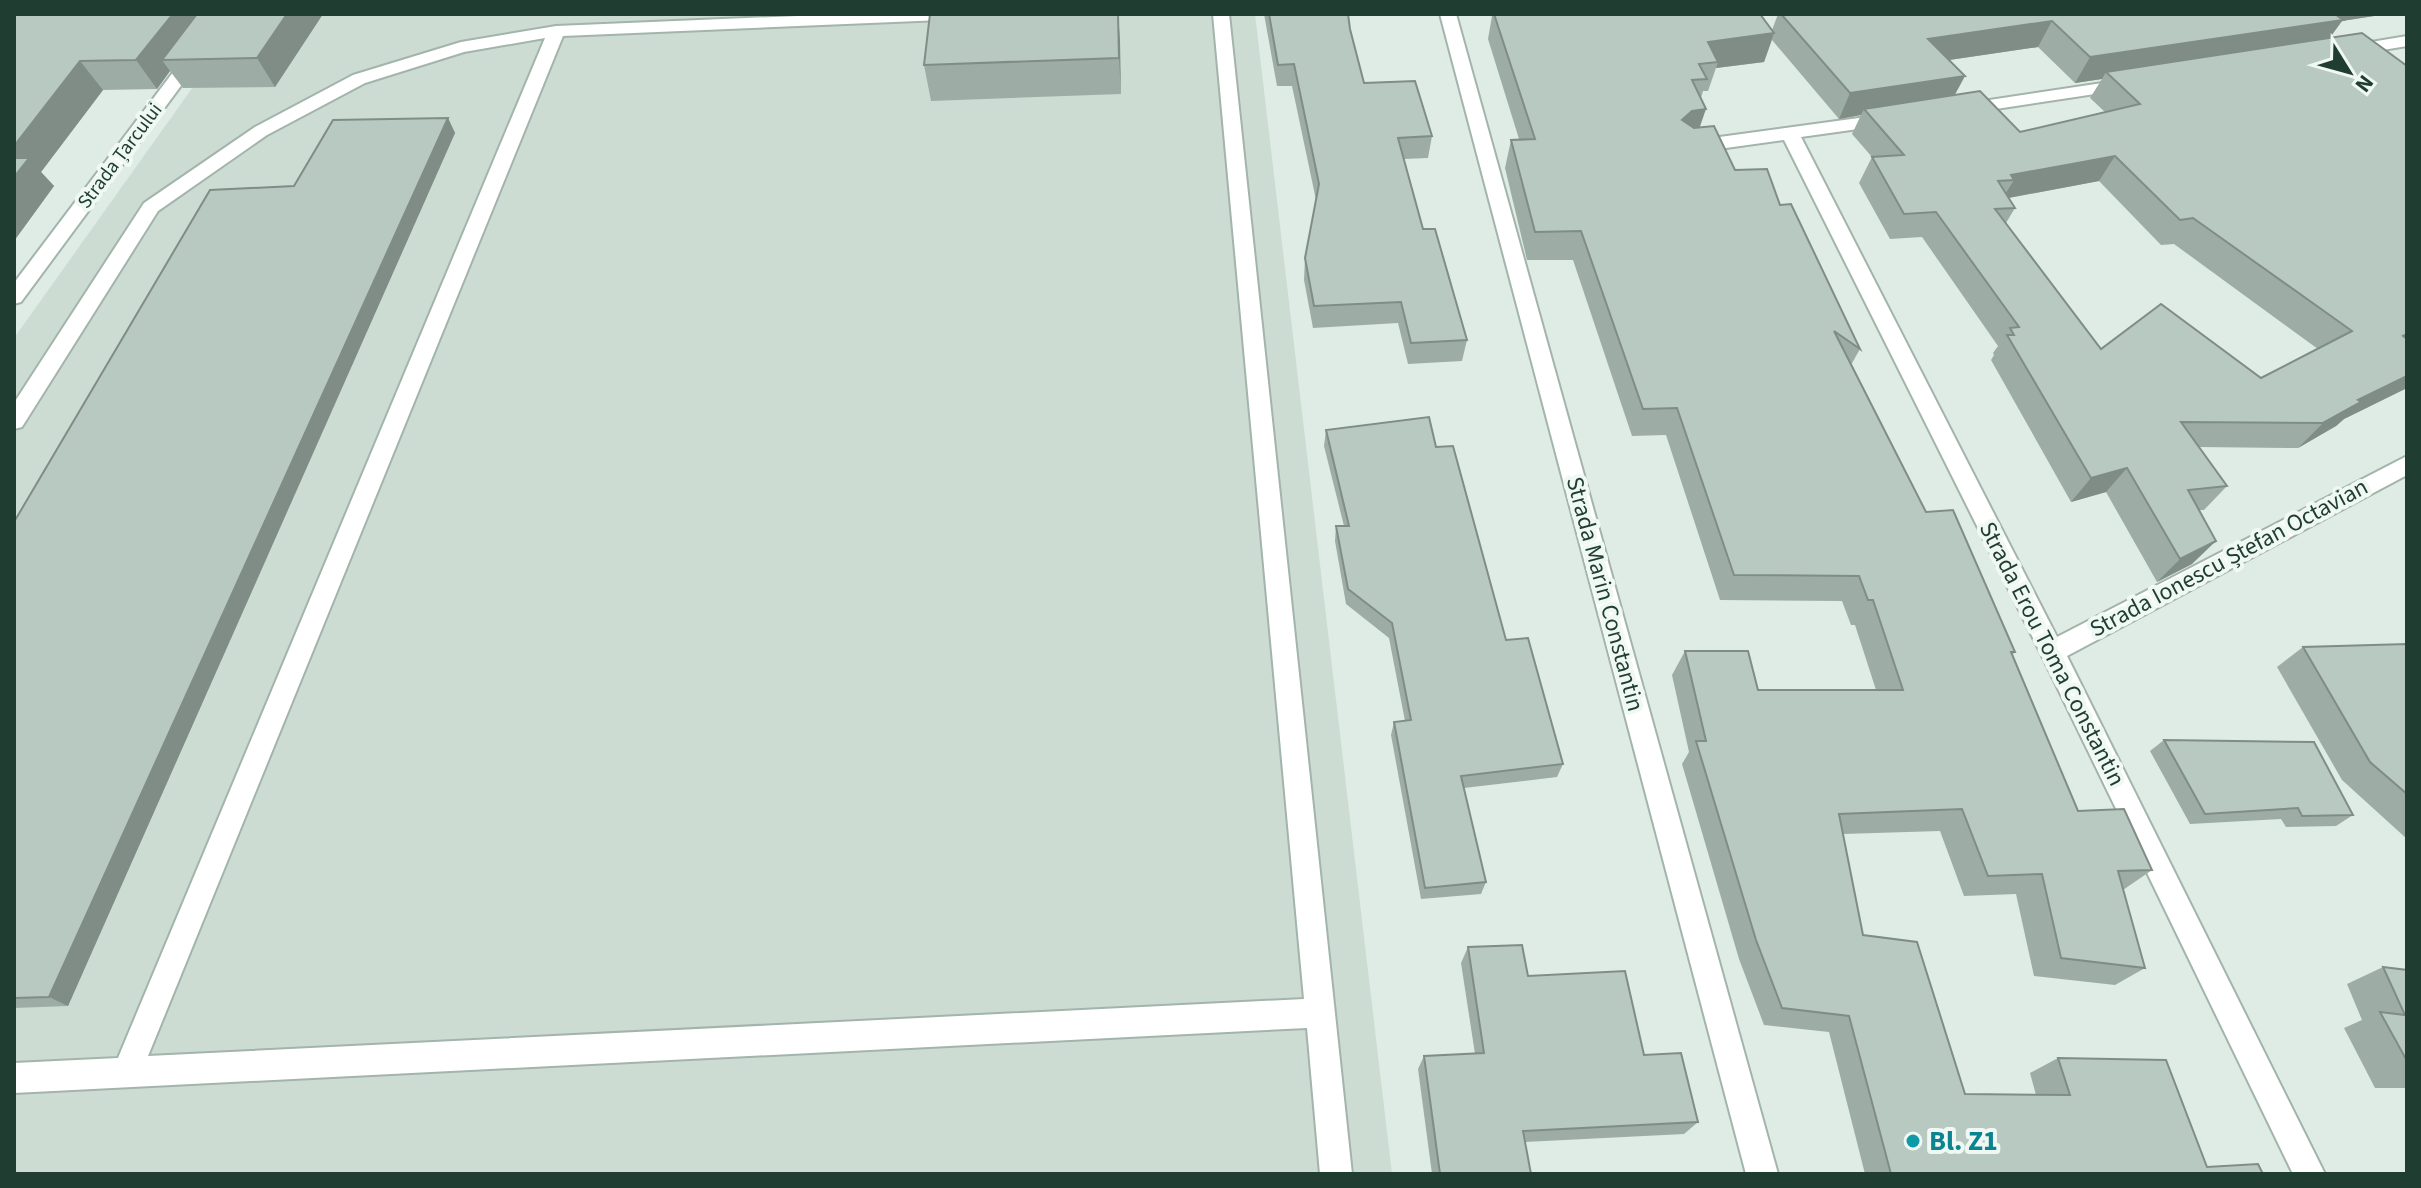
<svg xmlns="http://www.w3.org/2000/svg" width="2421" height="1188" font-family="'Source Sans 3',sans-serif">
	<rect width="100%" height="100%" fill="#dfece5"/>
	<polygon fill="#cddcd3" points="245,14 1255,14 1392,1174 14,1174 14,338"/>
	<g fill="none" stroke-linecap="round" stroke-linejoin="round">
		<g stroke="#a2b4ab" stroke-width="4">
			<polygon id="lane" points="845,14 974,14 966,19 563,36 148,1056 1304,999 1213,14 1229,14 1352,1174 1320,1174 1307,1028 14,1093 14,1063 118,1058 545,38 464,52 365,83 267,135 158,211 22,427 14,429 14,403 144,203 255,127 353,75 461,42 556,26"/>
		</g>
		<g stroke="#a2b4ab" stroke-width="4">
			<g id="street">
				<polygon points="217,14 234,14 21,302 14,304 14,283"/>
				<polygon points="1440,14 1456,14 1778,1174 1746,1174"/>
				<polygon points="2407,36 2407,46 2347,56 2338,51 2347,46"/>
				<polygon points="2129,79 2138,84 2135,88 1963,114 1954,109 1963,104"/>
				<polygon points="1888,114 1894,116 1897,120 1894,124 1801,137 2057,637 2407,456 2407,475 2067,656 2325,1174 2293,1174 2042,656 1784,140 1690,153 1681,147 1690,141"/>
			</g>
		</g>
		<use href="#lane" fill="#fff" fill-rule="evenodd"/>
		<use href="#street" fill="#fff" fill-rule="evenodd"/>
	</g>
	<g fill="#9dada5" fill-rule="evenodd">
		<polygon points="14,14 323,14 275,87 183,88 170,71 157,89 103,90 41,172 54,186 14,241"/>
		<polygon points="1118,14 1121,94 931,101 924,65"/>
		<polygon points="1264,14 1348,14 1350,29 1364,83 1432,136 1428,158 1404,159 1423,229 1467,340 1462,361 1408,364 1398,323 1313,328 1304,280 1305,258 1316,200 1292,86 1277,86"/>
		<path d="M1491 14H1760L1772 30 1778 14H2387L2342 21 2329 38 2407 66V388L2344 419 2336 426 2298 448 2199 447 2227 486 2204 510H2199L2192 564 2157 582 2106 492 2071 502 1991 360 1994 355 1993 353 1998 346 1922 237 1890 239 1859 183 1872 157 1852 134 1861 115 1839 119 1772 40 1764 62 1716 68 1708 91H1703L1701 98 1700 128 1735 170 1780 205 1860 349 1851 365 1926 512 2015 652 2012 655 2078 811 2152 870 2123 890 2145 968 2115 985 2034 976 2016 894 1964 896 1940 831 1843 834 1863 935 1965 1094 2036 1095 2030 1073 2058 1058 2207 1167 2263 1174H1865L1829 1032 1764 1025 1739 959 1682 764 1689 752 1672 675 1685 651 1758 690H1876L1855 625H1851L1842 601 1720 600 1666 435 1632 436 1573 260H1527L1505 168 1511 140 1519 139 1488 39 1492 16ZM2038 47 2075 83 2102 79 2090 98 2105 112 2020 132 1955 95 1949 60ZM2099 181 2161 245 2174 244 2318 349 2261 378 2101 349 2006 223 2015 208 2009 198Z"/>
		<polygon points="448,118 455,133 68,1006 14,1008 14,522 294,186"/>
		<polygon points="1326,430 1436,447 1506,640 1563,764 1557,777 1464,788 1486,882 1481,894 1421,899 1391,735 1394,722 1405,721 1389,638 1346,604 1335,541 1336,526 1344,526 1324,446"/>
		<polygon points="2407,644 2407,839 2342,780 2277,667 2303,647"/>
		<polygon points="2164,740 2353,815 2336,826 2286,827 2281,819 2190,824 2150,751"/>
		<polygon points="1468,947 1528,976 1644,1055 1698,1122 1684,1134 1525,1142 1531,1174 1432,1174 1418,1069 1424,1056 1475,1054 1461,963"/>
		<polygon points="2383,967 2407,970 2407,1088 2375,1088 2344,1028 2362,1020 2347,984"/>
	</g>
	<g fill="#808d86">
		<polygon points="173,14 215,14 162,60 170,71 157,89 136,60"/>
		<polygon points="287,14 323,14 275,87 257,58"/>
		<polygon points="1118,14 1120,40 1121,94 1119,58"/>
		<polygon points="2310,14 2387,14 2342,21 2324,46 2106,72 2102,79 2075,83 2090,57"/>
		<polygon points="2052,21 2038,47 1915,65 1928,39"/>
		<polygon points="1774,33 1764,62 1716,68 1718,62 1708,42"/>
		<polygon points="80,61 103,90 41,172 54,186 14,241 14,146"/>
		<polygon points="1965,76 1951,102 1864,109 1861,115 1839,119 1850,93"/>
		<polygon points="1706,109 1696,138 1682,120 1692,111"/>
		<polygon points="448,118 455,133 68,1006 49,997"/>
		<polygon points="2115,156 2099,181 2002,199 2014,180 2011,175"/>
		<polygon points="2407,376 2407,388 2344,419 2336,426 2298,448 2323,423 2358,400"/>
		<polygon points="2127,468 2106,492 2071,502 2091,478"/>
		<polygon points="2216,541 2192,564 2157,582 2180,559"/>
	</g>
	<g fill="#b7c9c0" stroke="#808d86" stroke-width="2" fill-rule="evenodd">
		<polygon points="14,14 173,14 136,60 80,61 14,146"/>
		<polygon points="197,14 287,14 257,58 162,60"/>
		<polygon points="930,14 1118,14 1119,58 924,65"/>
		<polygon points="1269,14 1348,14 1350,29 1364,83 1415,81 1432,136 1398,138 1423,229 1435,229 1467,340 1411,343 1401,302 1314,306 1305,258 1319,184 1294,64 1278,65"/>
		<polygon points="1494,14 1760,14 1774,33 1708,42 1718,62 1699,64 1707,79 1692,80 1706,109 1692,111 1682,120 1694,128 1714,126 1735,170 1767,169 1780,205 1791,204 1860,349 1834,331 1926,512 1953,510 2015,652 2011,652 2078,811 2124,809 2152,870 2118,871 2145,968 2061,958 2042,874 1988,876 1962,809 1839,814 1863,935 1917,942 1965,1094 2070,1095 2058,1058 2166,1060 2207,1167 2258,1164 2263,1174 1891,1174 1849,1016 1782,1008 1756,940 1696,741 1706,741 1685,651 1748,651 1758,690 1903,690 1873,600 1868,600 1859,576 1734,575 1677,408 1643,409 1581,231 1535,232 1511,140 1535,139"/>
		<polygon points="1781,14 2335,14 2343,20 2090,57 2052,21 1928,39 1965,76 1850,93"/>
		<path d="M2362 33 2407 66V334L2403 336 2407 339V376L2358 400 2361 402 2323 423 2181 422 2227 486 2188 490 2216 541 2180 559 2127 468 2091 478 2007 335H2014L2010 328 2019 327 1936 212 1904 214 1872 157 1904 155 1864 109 1980 91 2020 132 2140 104 2106 72ZM2115 156 2180 220 2193 218 2352 331 2261 378 2161 304 2101 349 1995 209 2015 208 1998 181 2014 180 2011 175Z"/>
		<polygon points="448,118 49,997 14,998 14,522 210,190 294,186 333,120"/>
		<polygon points="14,158 29,158 14,177"/>
		<polygon points="1429,417 1436,447 1453,446 1506,640 1528,638 1563,764 1461,776 1486,882 1425,888 1394,722 1411,720 1392,623 1348,589 1336,526 1349,526 1326,430"/>
		<polygon points="2407,644 2407,794 2370,762 2303,647"/>
		<polygon points="2164,740 2314,742 2353,815 2302,816 2298,808 2205,814"/>
		<polygon points="1522,945 1528,976 1625,971 1644,1055 1681,1053 1698,1122 1523,1131 1531,1174 1440,1174 1424,1056 1484,1053 1468,947"/>
		<polygon points="2383,967 2407,970 2407,1061 2380,1012 2405,1015"/>
	</g>
	<circle fill="#0f9aa8" stroke="#f0f8f3" stroke-width="3" cx="1913" cy="1141" r="8"/>
	<g text-anchor="middle" dominant-baseline="central" stroke-width="8" stroke-linejoin="round" paint-order="stroke">
		<g font-size="20" fill="#1f3d31" stroke="#f0f8f3">
			<text transform="translate(120 156) rotate(-53)">Strada Țarcului</text>
		</g>
		<g font-size="24" fill="#1f3d31" stroke="#f0f8f3">
			<text transform="translate(2229 558) rotate(-28)">Strada Ionescu Ștefan Octavian</text>
			<text transform="translate(1605 594) rotate(75)">Strada Marin Constantin</text>
			<text transform="translate(2052 654) rotate(63)">Strada Erou Toma Constantin</text>
		</g>
		<g font-size="28" font-weight="bold" fill="#0d838f" stroke="#f0f8f3" text-anchor="start">
			<text x="1929" y="1141">Bl. Z1</text>
		</g>
	</g>
	<rect width="2421" height="1188" fill="none" stroke="#1f3d31" stroke-width="32"/>
	<g transform="translate(2349 72) rotate(127)" stroke="#f0f8f3" stroke-width="6" paint-order="stroke">
	<path d="M0-6L14 30L0 20L-14 30Z" fill="#1f3d31"/>
	<text y="-12" font-size="22" font-weight="bold" text-anchor="middle" fill="#1f3d31">N</text>
	</g>
</svg>
